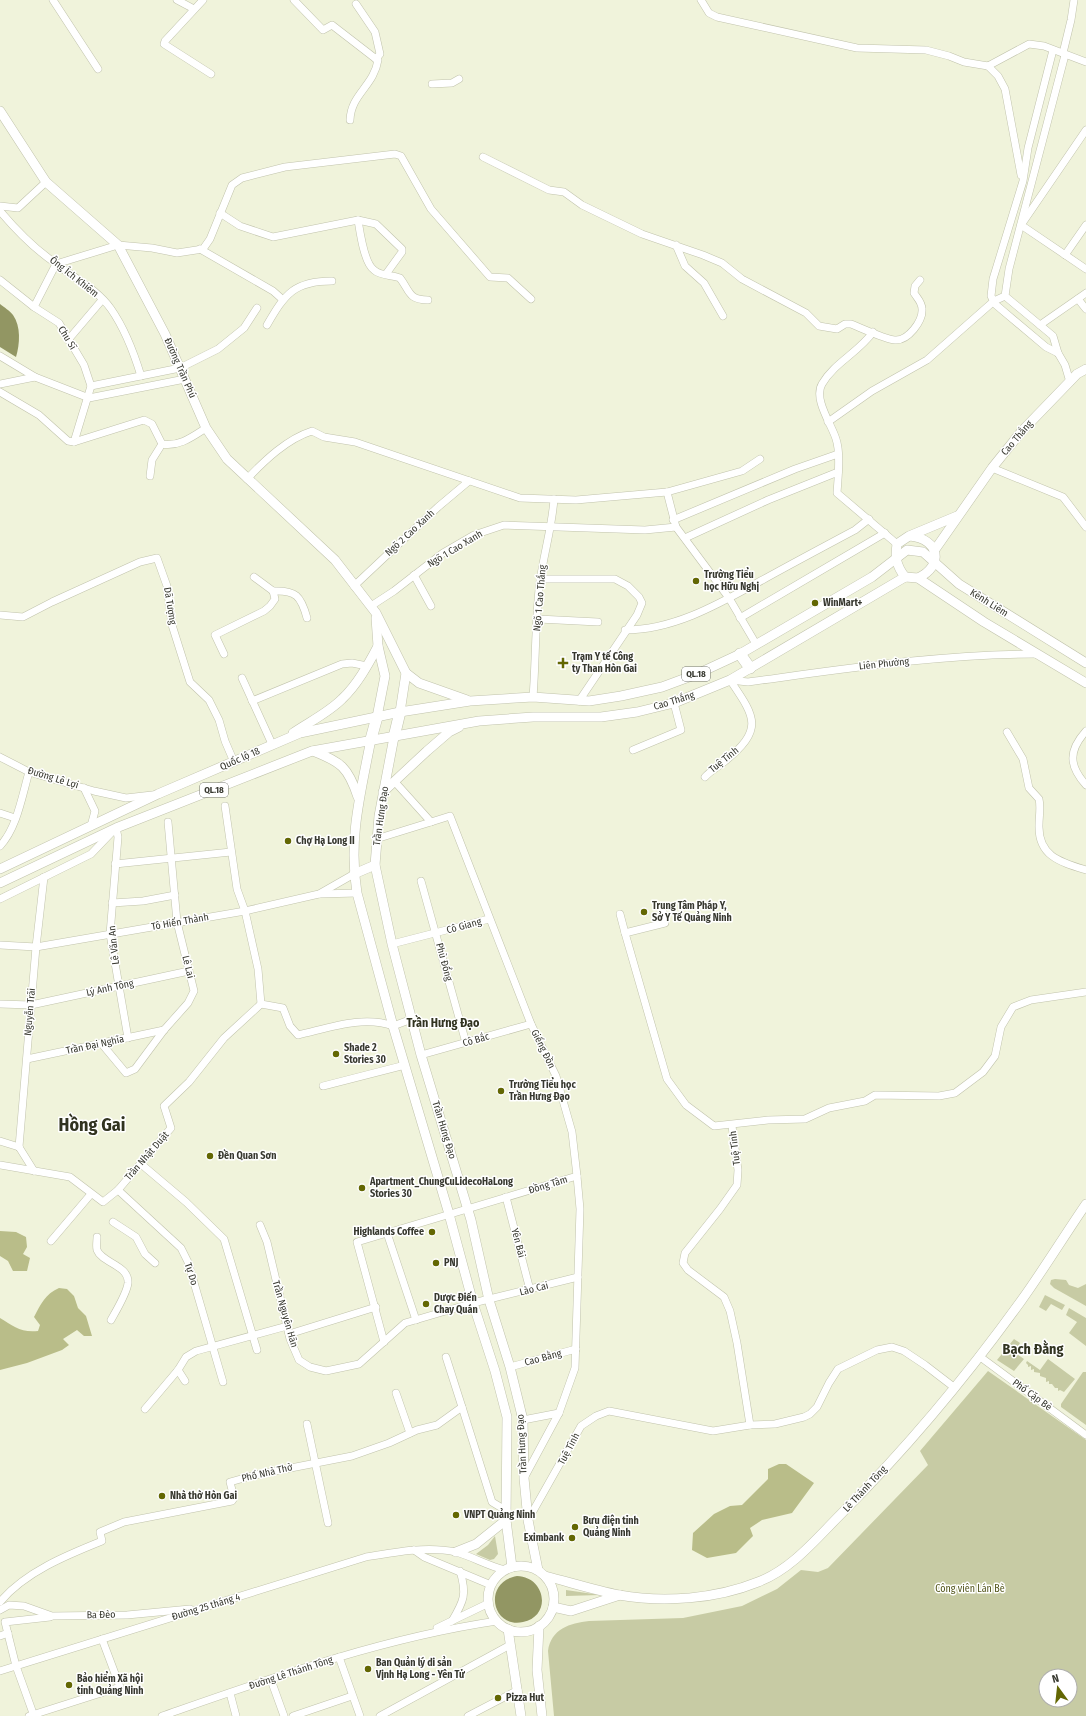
<svg xmlns="http://www.w3.org/2000/svg" width="1086" height="1716" font-family="'Fira Sans Condensed',sans-serif">
	<rect width="100%" height="100%" fill="#f0f3db"/>
	<g fill="#c7cba4" fill-rule="evenodd">
		<polygon points="1055,1279 1066,1280 1069,1285 1078,1288 1086,1284 1086,1306 1054,1288 1050,1284 1051,1280"/>
		<polygon points="1045,1295 1065,1305 1062,1310 1051,1304 1046,1311 1039,1307"/>
		<polygon points="1069,1308 1086,1318 1086,1346 1069,1333 1077,1322 1066,1315"/>
		<polygon points="1014,1339 1020,1343 1014,1352 1024,1359 1014,1371 997,1360"/>
		<polygon points="1048,1359 1075,1379 1064,1392 1060,1390 1058,1391 1058,1388 1055,1388 1052,1384 1049,1384 1049,1381 1046,1382 1046,1378 1040,1376 1040,1373 1034,1372 1034,1369 1031,1370 1031,1366 1028,1367 1028,1365 1026,1363 1027,1361 1040,1370"/>
		<path d="M988 1371 1086 1440V1716H554L548 1651C551 1629 570 1623 589 1621L683 1618 742 1606 777 1589 801 1570 818 1572 828 1568 928 1465 920 1451ZM1046 1676H1070V1700H1046Z"/>
		<polygon points="1083,1372 1086,1372 1086,1425 1061,1407 1061,1404"/>
		<polygon points="495,1536 498,1554 494,1559 490,1560 476,1554 488,1545"/>
		<polygon points="566,1590 600,1595 566,1596"/>
	</g>
	<g fill="#b9bd89">
		<polygon points="0,1231 16,1232 26,1237 27,1247 23,1254 30,1258 27,1271 13,1271 8,1261 0,1256"/>
		<path d="M59 1288 67 1289 74 1296 78 1308 86 1316 92 1336H84L77 1330 63 1339 69 1345 62 1350 27 1363 0 1370V1318C13 1326 21 1333 38 1331L40 1325 34 1317C41 1304 45 1294 59 1288Z"/>
		<polygon points="779,1464 786,1464 814,1483 792,1513 762,1520 750,1528 753,1536 736,1553 707,1558 692,1550 693,1533 714,1514 730,1506 742,1505 768,1479 768,1469"/>
	</g>
	<g fill="#929663">
		<path d="M0 304C4 307 10 311 13 315 21 326 20 344 16 357L0 347Z"/>
		<path d="M517 1576C546 1577 552 1616 523 1622 492 1629 482 1582 517 1576Z"/>
	</g>
	<g fill="none" stroke-linecap="round" stroke-linejoin="round">
		<g stroke="#c1c3ac" stroke-width="8">
			<g id="minor">
				<polyline points="53,0 98,69"/>
				<polyline points="177,0 194,9"/>
				<polyline points="203,0 165,41 164,44 211,74"/>
				<polyline points="294,0 323,30 332,25 376,59"/>
				<polyline points="701,0 709,13 717,17 857,48 926,50 949,56 964,62 988,66 1029,44 1044,46 1086,62"/>
				<polyline points="1053,50 1028,148 1023,181 993,279 991,296 995,304 1002,310 1046,347 1058,353 1065,365 1070,382"/>
				<polyline points="1063,53 1071,20 1074,0"/>
				<polyline points="988,66 998,76 1005,89 1021,175"/>
				<polyline points="432,84 452,83 459,79"/>
				<path d="M350 120C351 94 374 86 378 60L376 59 380 54 375 32 356 4"/>
				<polyline points="1086,130 1021,225 1086,269"/>
				<path d="M483 157 549 190 564 192 582 205 642 234 703 255 722 263 742 279 806 313 819 326 837 329 845 324H851C861 328 887 340 895 340 908 341 923 321 922 309 922 302 917 298 914 293L915 286 920 280"/>
				<polyline points="0,206 18,208 46,182"/>
				<path d="M0 211C16 230 35 249 55 263 74 278 97 289 111 309 125 329 134 353 141 376"/>
				<polyline points="220,213 240,226 273,237 358,220 376,224 402,249 402,252 386,274"/>
				<path d="M358 220C360 232 364 263 374 270 380 276 393 275 400 278 410 291 408 300 428 300"/>
				<polyline points="676,245 685,266 704,283 723,316"/>
				<polyline points="200,249 273,291 282,299"/>
				<polyline points="1065,255 1086,225"/>
				<polyline points="0,280 34,307 59,323 84,365 91,386 74,442"/>
				<polyline points="1078,299 1086,309"/>
				<polyline points="34,307 56,264 118,245 152,248 177,253 203,249 210,239 232,185 242,178 285,167 395,154 401,156 431,209 490,277 508,278 531,299"/>
				<path d="M267 325C285 294 294 281 332 281"/>
				<polyline points="1040,325 1086,293"/>
				<path d="M873 332C859 352 834 363 822 384 813 399 832 425 836 439 841 453 838 478 837 493L897 544"/>
				<polyline points="68,340 102,300"/>
				<polyline points="1058,353 1053,336 1005,296 1009,269 1065,55"/>
				<polyline points="0,356 35,377"/>
				<polyline points="0,384 35,377 89,398 185,379"/>
				<polyline points="91,386 180,368 218,349 244,328 257,308"/>
				<path d="M0 392 39 415 68 441 74 442 144 420 152 424 162 444C179 447 192 437 206 428"/>
				<polyline points="828,422 872,391 927,360 994,301 1005,296"/>
				<polyline points="992,468 1063,497 1086,527"/>
				<polyline points="150,476 152,460 162,444"/>
				<path d="M247 479C265 460 287 439 312 431L324 437 355 442 520 498 576 500 667 492 742 471 760 459"/>
				<polyline points="667,492 676,527 729,598 756,644"/>
				<polyline points="673,520 795,469 838,454"/>
				<polyline points="685,538 768,500 838,472"/>
				<polyline points="414,575 431,606"/>
				<polyline points="540,579 615,579 628,586 639,597 642,603 637,615 579,701"/>
				<polyline points="354,586 438,507 469,481"/>
				<path d="M273 591C296 590 301 596 307 618"/>
				<polyline points="371,606 394,591 443,553 474,535 504,525 645,530 676,527"/>
				<polyline points="0,615 23,617 52,602 140,562 157,558 167,586 172,625 190,682 209,700 219,720 225,741 234,762"/>
				<polyline points="740,618 885,533"/>
				<polyline points="538,619 598,622"/>
				<path d="M625 630C676 630 722 602 766 578 795 562 825 546 855 530L869 519"/>
				<polyline points="224,654 215,635 264,611 270,606 275,599 273,591 254,577"/>
				<polyline points="242,678 272,744"/>
				<path d="M730 680 748 682C844 669 940 654 1038 654"/>
				<path d="M533 697C536 659 535 619 540 581 544 553 552 527 554 499"/>
				<polyline points="252,701 342,664 352,663 367,666"/>
				<path d="M1086 731C1068 751 1069 766 1086 785"/>
				<path d="M1007 732 1023 759 1029 788 1039 799C1041 807 1039 816 1039 825 1038 856 1060 862 1086 870"/>
				<polyline points="633,750 681,730 674,703"/>
				<polyline points="0,757 29,772 94,791 126,798 152,795"/>
				<path d="M705 777C710 771 718 767 724 762 765 729 755 717 730 680"/>
				<polyline points="395,782 431,822 450,816 531,1024 556,1076 572,1132 577,1176 580,1209 575,1368 559,1413 524,1478"/>
				<polyline points="84,788 95,811 91,826"/>
				<path d="M225 806 237 889 245 911 258 969 261 1004 283 1008 290 1026 298 1035C329 1028 363 1015 393 1026L412 1019"/>
				<polyline points="0,813 15,818"/>
				<polyline points="116,828 118,837 110,934 128,1038"/>
				<polyline points="376,839 431,822"/>
				<path d="M0 846C17 828 22 796 29 772"/>
				<polyline points="115,864 231,852"/>
				<polyline points="421,881 466,1043"/>
				<polyline points="320,894 357,893"/>
				<polyline points="0,899 91,854 113,831"/>
				<polyline points="112,903 143,901 175,895"/>
				<polyline points="662,908 665,923 625,933 667,1079 686,1105 714,1126 768,1120 805,1119 829,1108 865,1101 875,1095 939,1096 955,1093 983,1072 995,1056 1001,1027 1013,1007 1031,1000 1086,992"/>
				<polyline points="620,914 625,933"/>
				<polyline points="392,944 489,919"/>
				<polyline points="0,945 36,947 245,911 319,894 354,874"/>
				<polyline points="0,1004 31,1005 189,971"/>
				<polyline points="101,1043 126,1073 135,1069 164,1030 188,1003 194,991 177,922 168,822"/>
				<polyline points="421,1055 531,1024"/>
				<polyline points="27,1059 164,1030"/>
				<polyline points="323,1086 405,1065"/>
				<polyline points="732,1126 738,1170 737,1185 720,1209 685,1253 683,1263 688,1270 724,1297 730,1311 737,1343 750,1425"/>
				<polyline points="0,1141 19,1147"/>
				<polyline points="19,1147 36,947 44,877"/>
				<polyline points="19,1147 34,1171"/>
				<polyline points="141,1164 186,1202 224,1239 257,1350"/>
				<polyline points="0,1165 70,1177 103,1202 118,1190 171,1128 164,1106 189,1082 224,1038 261,1004"/>
				<polyline points="118,1190 181,1248 188,1262 223,1382"/>
				<polyline points="506,1197 530,1290"/>
				<polyline points="113,1222 136,1237 145,1254 155,1263"/>
				<polyline points="260,1225 267,1242 290,1339 299,1360 310,1367 326,1371 359,1364 405,1323 473,1303 578,1277"/>
				<polyline points="387,1233 416,1320"/>
				<path d="M97 1237C97 1241 96 1246 97 1250 102 1263 129 1265 128 1283 127 1293 116 1311 111 1320"/>
				<polyline points="51,1241 91,1194"/>
				<polyline points="289,1334 376,1307"/>
				<polyline points="384,1342 357,1242 577,1176"/>
				<polyline points="979,1356 1086,1435"/>
				<polyline points="446,1357 462,1407"/>
				<polyline points="510,1367 576,1349"/>
				<polyline points="178,1370 185,1381"/>
				<polyline points="396,1393 410,1433"/>
				<polyline points="145,1409 178,1370 186,1357 196,1351 287,1326"/>
				<polyline points="523,1420 559,1413"/>
				<polyline points="307,1424 328,1523"/>
				<polyline points="528,1520 581,1426 596,1416 609,1411 713,1431 750,1425 775,1424 804,1417 810,1414 817,1407 829,1383 838,1369 877,1350 892,1347 904,1351 925,1365 955,1388"/>
				<polyline points="414,1550 424,1557 491,1585"/>
				<path d="M0 1602C25 1572 67 1555 102 1541L100 1532 124 1522 232 1501 234 1498 230 1482 255 1475 352 1456 389 1443 417 1430 437 1425 462 1407 492 1502 507 1511"/>
				<polyline points="0,1610 9,1605 24,1606 52,1616 127,1615 190,1609"/>
				<path d="M452 1621C464 1601 467 1594 460 1571"/>
				<polyline points="437,1628 489,1603"/>
				<polyline points="0,1636 8,1633"/>
				<polyline points="339,1657 360,1716"/>
				<path d="M0 1671 366 1557C395 1552 427 1546 456 1552 471 1556 488 1566 505 1570"/>
				<polyline points="271,1680 284,1716"/>
				<polyline points="230,1693 236,1716"/>
				<polyline points="29,1716 120,1687 102,1639"/>
				<polyline points="34,1716 16,1666 5,1622 50,1617"/>
				<path d="M162 1716C271 1678 382 1638 497 1621"/>
				<polyline points="293,1716 352,1696"/>
				<polyline points="380,1716 510,1645"/>
				<polyline points="468,1716 518,1690"/>
			</g>
		</g>
		<g stroke="#c1c3ac" stroke-width="10">
			<g id="major">
				<polyline points="0,111 46,182 118,245 165,334 206,428 227,459 335,560 376,613 406,673 400,712"/>
				<path d="M910 536C940 539 944 566 918 578"/>
				<polyline points="934,551 992,468 1021,432 1077,374 1086,369"/>
				<polyline points="905,577 918,578 984,622 1086,683"/>
				<path d="M905 577C896 565 895 558 897 544L909 536 957 516"/>
				<polyline points="376,618 378,646 385,676 377,717"/>
				<polyline points="406,673 419,683 467,700"/>
				<path d="M293 733C309 722 328 713 342 699 357 685 368 665 378 646"/>
				<polyline points="394,737 379,816 375,865 392,944 421,1055 471,1220 489,1300 510,1367 523,1420 524,1478 528,1520 538,1570"/>
				<path d="M371 739C361 792 348 838 357 893L393 1026 449 1214 473 1303 495 1371 507 1417 506 1520 512 1567"/>
				<path d="M313 751C341 762 348 767 358 797"/>
				<polyline points="383,792 427,751 449,732 459,727"/>
				<polyline points="0,869 158,794 300,733 400,712 470,701 533,697 589,701 621,696 662,687 697,674 740,654 872,577 907,550 923,552 959,584 1086,663"/>
				<polyline points="354,874 375,865"/>
				<polyline points="0,883 116,828 312,751 479,721 533,717 601,717 637,712 674,703 730,680 905,577"/>
				<polyline points="456,1552 476,1544 506,1520"/>
				<circle cx="521" cy="1599" r="33"/>
				<path d="M545 1576C569 1582 594 1590 619 1595 664 1603 716 1599 758 1582 792 1569 816 1539 841 1514 907 1448 967 1376 1021 1301 1044 1269 1064 1236 1086 1204"/>
				<polyline points="553,1607 571,1611 620,1595"/>
				<polyline points="539,1626 537,1670 542,1716"/>
				<polyline points="508,1629 521,1716"/>
			</g>
		</g>
		<g stroke="#c1c3ac" stroke-width="12">
			<g id="highway">
				<polyline points="740,654 750,668"/>
				<polyline points="394,737 400,712"/>
				<polyline points="371,739 377,717"/>
			</g>
		</g>
		<use href="#minor" stroke="#fff" stroke-width="7"/>
		<use href="#major" stroke="#fff" stroke-width="9"/>
		<use href="#highway" stroke="#fff" stroke-width="11"/>
	</g>
	<g fill="#636703" stroke="#fff" stroke-width="1.5">
		<circle cx="696" cy="581" r="4"/>
		<circle cx="815" cy="603" r="4"/>
		<path d="M561 657h4v4h4v4h-4v4h-4v-4h-4v-4h4z"/>
		<circle cx="288" cy="841" r="4"/>
		<circle cx="644" cy="912" r="4"/>
		<circle cx="336" cy="1054" r="4"/>
		<circle cx="501" cy="1091" r="4"/>
		<circle cx="210" cy="1156" r="4"/>
		<circle cx="362" cy="1188" r="4"/>
		<circle cx="432" cy="1232" r="4"/>
		<circle cx="436" cy="1263" r="4"/>
		<circle cx="426" cy="1304" r="4"/>
		<circle cx="162" cy="1496" r="4"/>
		<circle cx="456" cy="1515" r="4"/>
		<circle cx="575" cy="1527" r="4"/>
		<circle cx="572" cy="1538" r="4"/>
		<circle cx="368" cy="1669" r="4"/>
		<circle cx="69" cy="1685" r="4"/>
		<circle cx="498" cy="1698" r="4"/>
	</g>
	<g text-anchor="middle" dominant-baseline="central" stroke-width="3" stroke-linejoin="round" paint-order="stroke">
		<g fill="#fff" stroke="#73746d" stroke-width="1">
			<rect x="682" y="667" width="28" height="14" rx="3"/>
			<rect x="200" y="783" width="28" height="14" rx="3"/>
		</g>
		<g font-size="9" font-weight="bold" fill="#37382f">
			<text x="696" y="674">QL.18</text>
			<text x="214" y="790">QL.18</text>
		</g>
		<g font-size="10" fill="#37382f" stroke="#fff">
			<text transform="translate(74 277) rotate(38)">Ông Ích Khiêm</text>
			<text transform="translate(67 338) rotate(58)">Chu Sĩ</text>
			<text transform="translate(180 368) rotate(66)">Đường Trần Phú</text>
			<text transform="translate(1017 438) rotate(-49)">Cao Thắng</text>
			<text transform="translate(410 533) rotate(-43)">Ngõ 2 Cao Xanh</text>
			<text transform="translate(455 549) rotate(-31)">Ngõ 1 Cao Xanh</text>
			<text transform="translate(540 598) rotate(-85)">Ngõ 1 Cao Thắng</text>
			<text transform="translate(989 603) rotate(32)">Kênh Liêm</text>
			<text transform="translate(170 606) rotate(81)">Dã Tượng</text>
			<text transform="translate(884 664) rotate(-6)">Liên Phường</text>
			<text transform="translate(674 701) rotate(-17)">Cao Thắng</text>
			<text transform="translate(240 759) rotate(-24)">Quốc lộ 18</text>
			<text transform="translate(724 760) rotate(-39)">Tuệ Tĩnh</text>
			<text transform="translate(53 778) rotate(17)">Đường Lê Lợi</text>
			<text transform="translate(381 816) rotate(-82)">Trần Hưng Đạo</text>
			<text transform="translate(180 922) rotate(-10)">Tô Hiến Thành</text>
			<text transform="translate(464 926) rotate(-15)">Cô Giang</text>
			<text transform="translate(114 945) rotate(-96)">Lê Văn An</text>
			<text transform="translate(444 962) rotate(75)">Phù Đổng</text>
			<text transform="translate(188 967) rotate(76)">Lê Lai</text>
			<text transform="translate(110 988) rotate(-12)">Lý Anh Tông</text>
			<text transform="translate(30 1012) rotate(-85)">Nguyễn Trãi</text>
			<text transform="translate(476 1040) rotate(-16)">Cô Bắc</text>
			<text transform="translate(95 1045) rotate(-12)">Trần Đại Nghĩa</text>
			<text transform="translate(543 1049) rotate(64)">Giếng Đồn</text>
			<text transform="translate(444 1130) rotate(73)">Trần Hưng Đạo</text>
			<text transform="translate(735 1148) rotate(-97)">Tuệ Tĩnh</text>
			<text transform="translate(147 1156) rotate(-49)">Trần Nhật Duật</text>
			<text transform="translate(548 1185) rotate(-17)">Đồng Tâm</text>
			<text transform="translate(518 1243) rotate(75)">Yên Bái</text>
			<text transform="translate(191 1274) rotate(72)">Tự Do</text>
			<text transform="translate(534 1289) rotate(-14)">Lào Cai</text>
			<text transform="translate(285 1314) rotate(74)">Trần Nguyên Hãn</text>
			<text transform="translate(543 1358) rotate(-15)">Cao Bằng</text>
			<text transform="translate(1032 1395) rotate(36)">Phố Cặp Bè</text>
			<text transform="translate(522 1444) rotate(-93)">Trần Hưng Đạo</text>
			<text transform="translate(569 1449) rotate(-62)">Tuệ Tĩnh</text>
			<text transform="translate(267 1473) rotate(-13)">Phố Nhà Thờ</text>
			<text transform="translate(865 1489) rotate(-47)">Lê Thánh Tông</text>
			<text transform="translate(206 1607) rotate(-17)">Đường 25 tháng 4</text>
			<text transform="translate(101 1615) rotate(-1)">Ba Đèo</text>
			<text transform="translate(291 1673) rotate(-18)">Đường Lê Thánh Tông</text>
		</g>
		<g font-size="10" font-weight="bold" fill="#37382f" stroke="#fff" text-anchor="start">
			<text x="704" y="575">Trường Tiểu<tspan x="704" dy="12">học Hữu Nghị</tspan></text>
			<text x="823" y="603">WinMart+</text>
			<text x="572" y="657">Trạm Y tế Công<tspan x="572" dy="12">ty Than Hòn Gai</tspan></text>
			<text x="296" y="841">Chợ Hạ Long II</text>
			<text x="652" y="906">Trung Tâm Pháp Y,<tspan x="652" dy="12">Sở Y Tế Quảng Ninh</tspan></text>
			<text x="344" y="1048">Shade 2<tspan x="344" dy="12">Stories 30</tspan></text>
			<text x="509" y="1085">Trường Tiểu học<tspan x="509" dy="12">Trần Hưng Đạo</tspan></text>
			<text x="218" y="1156">Đền Quan Sơn</text>
			<text x="370" y="1182">Apartment_ChungCuLidecoHaLong<tspan x="370" dy="12">Stories 30</tspan></text>
			<text x="424" y="1232" text-anchor="end">Highlands Coffee</text>
			<text x="444" y="1263">PNJ</text>
			<text x="434" y="1298">Dược Điến<tspan x="434" dy="12">Chay Quán</tspan></text>
			<text x="170" y="1496">Nhà thờ Hòn Gai</text>
			<text x="464" y="1515">VNPT Quảng Ninh</text>
			<text x="583" y="1521">Bưu điện tỉnh<tspan x="583" dy="12">Quảng Ninh</tspan></text>
			<text x="564" y="1538" text-anchor="end">Eximbank</text>
			<text x="376" y="1663">Ban Quản lý di sản<tspan x="376" dy="12">Vịnh Hạ Long - Yên Tử</tspan></text>
			<text x="77" y="1679">Bảo hiểm Xã hội<tspan x="77" dy="12">tỉnh Quảng Ninh</tspan></text>
			<text x="506" y="1698">Pizza Hut</text>
		</g>
		<g font-size="10" fill="#52551a" stroke="#fff">
			<text x="970" y="1589">Công viên Lán Bè</text>
		</g>
		<g font-size="12" font-weight="bold" fill="#313320" stroke="#fff">
			<text x="443" y="1023">Trần Hưng Đạo</text>
		</g>
		<g font-size="14" font-weight="bold" fill="#313320" stroke="#fff">
			<text x="1033" y="1349">Bạch Đằng</text>
		</g>
		<g font-size="18" font-weight="bold" fill="#313320" stroke="#fff">
			<text x="92" y="1125">Hồng Gai</text>
		</g>
	</g>
	<g transform="translate(1058 1688) rotate(345)"><circle r="19" fill="#ffffff" stroke="#afafac"/>
	<path d="M0-3L7 15L0 10L-7 15Z" fill="#636703"/>
	<text y="-6" font-size="11" font-weight="bold" text-anchor="middle" fill="#37382f">N</text>
	</g>
</svg>
